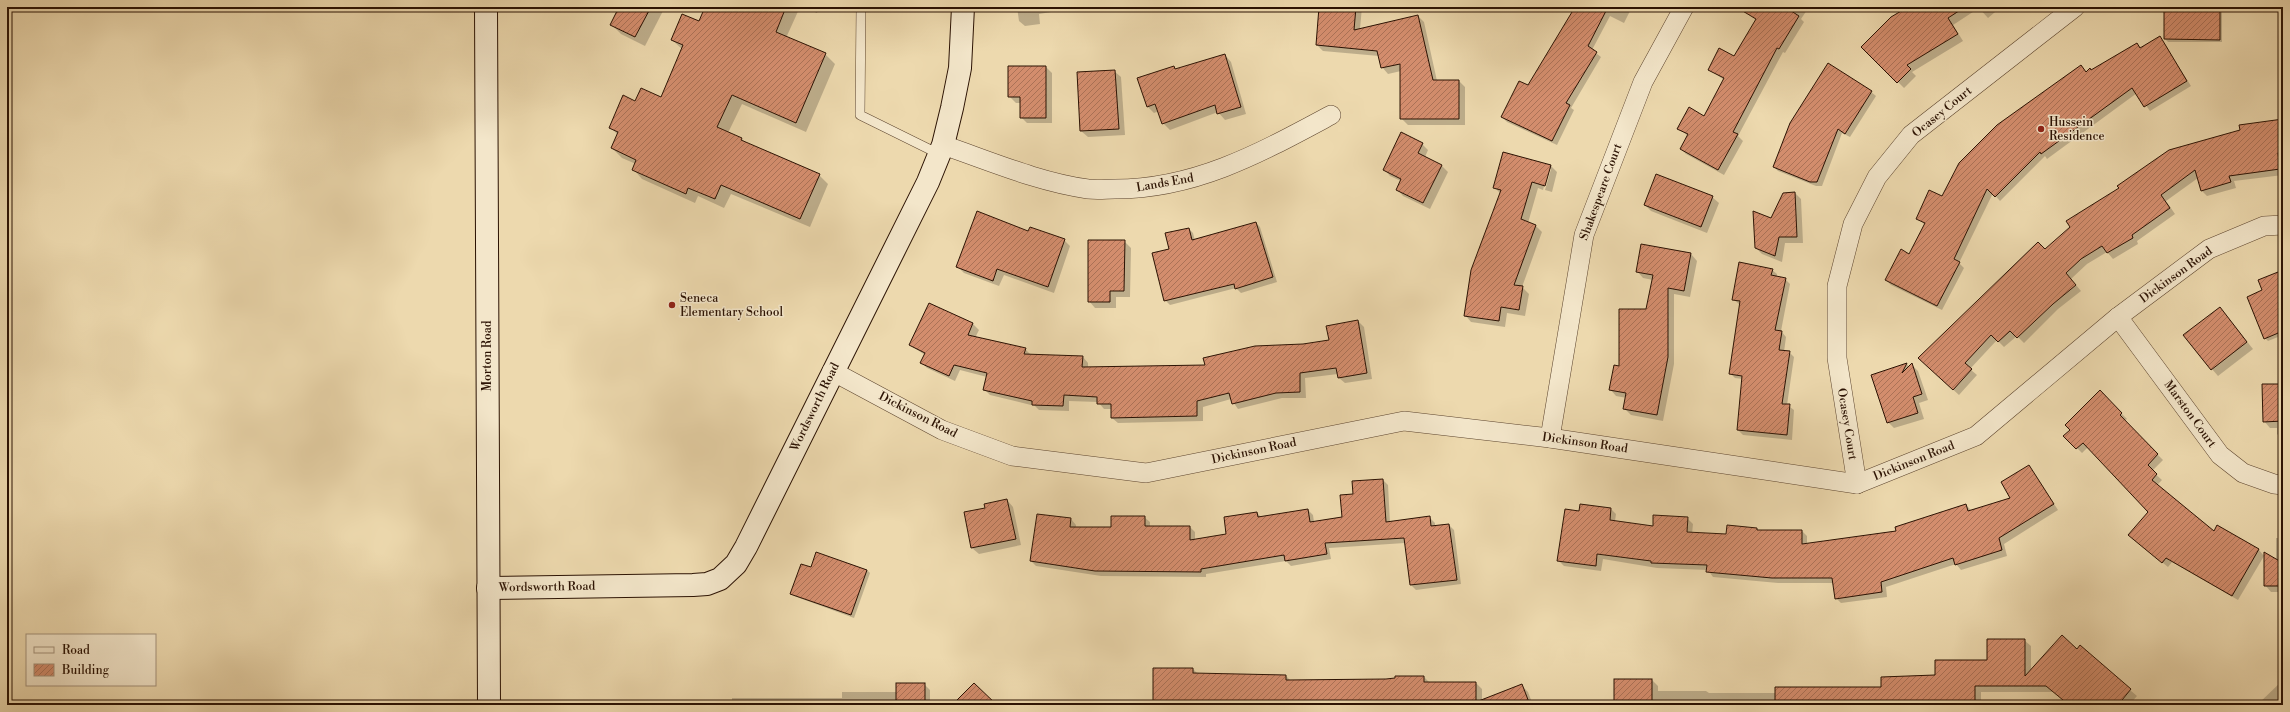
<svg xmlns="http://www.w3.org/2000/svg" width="2290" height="712" font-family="'Libre Bodoni',serif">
	<defs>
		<pattern id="building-hatch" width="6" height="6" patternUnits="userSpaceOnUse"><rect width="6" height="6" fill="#d38d6d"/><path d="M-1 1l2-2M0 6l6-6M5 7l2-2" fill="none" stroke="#ab7257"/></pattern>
	</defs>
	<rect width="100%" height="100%" fill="#edd9ae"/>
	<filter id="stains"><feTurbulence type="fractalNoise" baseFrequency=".005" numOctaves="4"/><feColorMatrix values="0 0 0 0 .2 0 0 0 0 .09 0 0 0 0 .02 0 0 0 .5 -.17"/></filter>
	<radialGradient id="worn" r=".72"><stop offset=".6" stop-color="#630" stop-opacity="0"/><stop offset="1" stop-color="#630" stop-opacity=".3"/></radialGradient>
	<g fill="#0003">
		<polygon points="620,7 665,7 645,46 621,34 611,24"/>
		<polygon points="706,7 800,7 786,38 825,54 835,64 806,132 742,104 728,133 742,139 747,144 819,175 828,184 810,227 731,194 724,208 698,196 695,203 642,179 633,169 636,164 622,158 612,148 618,135 610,127 636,102 662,98 682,49 672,40 699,22"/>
		<polygon points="803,7 819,7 817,13"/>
		<polygon points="1017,7 1051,7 1051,12 1039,14 1040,24 1025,26 1019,21"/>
		<polygon points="1320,7 1362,7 1360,29 1418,16 1424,22 1437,81 1459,81 1465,87 1465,125 1408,125 1401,118 1401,71 1388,74 1382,67 1379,56 1323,51 1317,45"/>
		<polygon points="1565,7 1632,7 1624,23 1610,16 1592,50 1601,57 1571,108 1574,110 1557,145 1507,122 1502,117 1528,87 1573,12"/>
		<polygon points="1746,7 1809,7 1801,19 1804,22 1785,53 1783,52 1738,136 1743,141 1724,175 1686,154 1681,149 1688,136 1678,128 1705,117 1724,80 1709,69 1735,57 1757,21 1744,11"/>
		<polygon points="1909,7 2001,7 1988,18 1979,8 1953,25 1963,41 1912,72 1916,76 1904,88 1863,47"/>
		<polygon points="2165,7 2222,7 2222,42 2168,42 2165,39"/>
		<polygon points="2160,37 2191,86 2150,111 2137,93 2047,159 2045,156 2000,201 1993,193 1959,263 1964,268 1942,310 1891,285 1886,280 1909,255 1925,225 1917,218 1943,197 2081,66 2086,72 2091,71 2137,44 2142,48"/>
		<polygon points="1225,55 1231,62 1246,114 1225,120 1218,112 1170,130 1163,123 1159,111 1154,113 1148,107 1174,67 1176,69"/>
		<polygon points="1046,67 1052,73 1052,123 1027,123 1021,117 1021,103 1016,103 1009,96"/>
		<polygon points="1114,71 1121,77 1125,135 1088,137 1081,131"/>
		<polygon points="1871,92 1876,96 1850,137 1842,133 1822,186 1816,186 1778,171 1774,167"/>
		<polygon points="2283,122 2283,175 2234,181 2236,188 2207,196 2201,190 2198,178 2166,201 2175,214 2137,241 2138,244 2113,259 2107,252 2087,264 2071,279 2081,291 2058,309 2024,343 2017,336 2004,347 1997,340 1970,369 1977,375 1959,395 1925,364 2045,250"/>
		<polygon points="1422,144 1428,150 1425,157 1442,166 1448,172 1430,209 1403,196 1397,189 1401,181 1390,176 1384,169"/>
		<polygon points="1551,166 1557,172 1552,192 1545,190 1551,169 1549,169 1543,190 1538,188 1528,223 1536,226 1542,232 1522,287 1529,294 1525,316 1507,313 1505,327 1471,322 1465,315 1501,194 1494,187"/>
		<polygon points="1795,193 1801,199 1803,243 1785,243 1782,262 1762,254 1756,248 1771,220"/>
		<polygon points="1712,197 1719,203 1707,233 1651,211 1645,205"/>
		<polygon points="1256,223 1260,227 1277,282 1241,293 1236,288 1170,305 1165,300 1170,249 1189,229 1193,233 1195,241"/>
		<polygon points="1029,232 1064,240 1070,246 1054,293 1004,275 999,286 964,273 958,267"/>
		<polygon points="1124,241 1131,248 1130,297 1116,297 1116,308 1095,308 1089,301"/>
		<polygon points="1691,254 1697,261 1690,297 1674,294 1674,364 1663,421 1631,415 1624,408 1627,398 1616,396 1610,389 1647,310 1653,280 1643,278 1637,271"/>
		<polygon points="1772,270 1777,274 1777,277 1785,279 1790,284 1781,331 1786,337 1784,352 1789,352 1794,357 1787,405 1794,410 1792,440 1743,435 1738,430 1743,379 1735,378 1730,373 1740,305 1733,299"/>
		<polygon points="2283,271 2283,335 2268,341 2265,338 2263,291"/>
		<polygon points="929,304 973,324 979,330 975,338 1025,349 1031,355 1083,357 1088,363 1088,368 1206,366 1330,341 1358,321 1364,327 1372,379 1345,383 1339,378 1338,374 1305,378 1306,398 1282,398 1238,409 1231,399 1203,407 1203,421 1118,423 1112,418 1112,409 1104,409 1098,402 1069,401 1069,411 1039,410 1035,406 990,395 984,389 987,377 960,370 955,381 927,368 922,363 925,355 910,345"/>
		<polygon points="2220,308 2253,349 2218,376 2212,369"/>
		<polygon points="1907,364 1909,367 1912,365 1918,371 1928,400 1919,403 1924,419 1894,428 1888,422 1872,376"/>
		<polygon points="2283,388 2283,440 2277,434 2277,428 2270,428 2264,421"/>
		<polygon points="2100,392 2127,419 2124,421 2163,460 2152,471 2162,480 2157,485 2214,532 2218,526 2259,550 2264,556 2238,600 2172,562 2168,567 2135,540 2149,512 2088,447 2082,453 2065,436"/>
		<polygon points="2029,466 2058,510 2004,544 2007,556 1961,570 1956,564 1886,587 1887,597 1841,603 1836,598 1834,583 1778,583 1713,577 1708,570 1657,568 1603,559 1601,571 1564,566 1559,561 1580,512 1611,509 1616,514 1615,521 1653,527 1687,518 1693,524 1692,534 1727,535 1757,529 1759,531 1802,531 1807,536 1807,544 1897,532 1966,505 1971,510 2012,499"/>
		<polygon points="1383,480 1388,485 1390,523 1429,517 1435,523 1435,527 1449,525 1454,530 1461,584 1416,590 1411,585 1405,543 1329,548 1331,559 1291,566 1286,561 1206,574 1206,577 1101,576 1036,566 1031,561 1038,515 1071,519 1076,525 1076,528 1112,528 1144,517 1150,522 1150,527 1190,527 1195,532 1195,540 1228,534 1257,513 1261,517 1308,510 1313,515 1314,522 1343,518 1354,495 1353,482"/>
		<polygon points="1007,500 1013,507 1021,545 979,554 972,548 986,509"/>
		<polygon points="2276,538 2283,538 2283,592 2271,592 2265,585 2276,560"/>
		<polygon points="867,570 870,573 854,618 794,596 791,593"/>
		<polygon points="2024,640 2031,646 2031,671 2077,651 2080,647 2137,696 2129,705 2069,705 2053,692 1981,692 1981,705 1615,705 1652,680 1658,686 1658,691 1706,691 1709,693 1776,693 1882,688 1988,661"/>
		<polygon points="1193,669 1198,674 1286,676 1291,681 1386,680 1424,677 1430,683 1476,683 1482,689 1482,701 1522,686 1528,692 1533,705 1154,705"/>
		<polygon points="2283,680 2283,705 2257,705"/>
		<polygon points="924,684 930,690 930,705 524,705 524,700 597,700 600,703 732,704 732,698 842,698 842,692 897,692"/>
	</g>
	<g fill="url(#building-hatch)" stroke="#2b1203">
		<polygon points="619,7 651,7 635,37 610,25"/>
		<polygon points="705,7 786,7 776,32 826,53 796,123 732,95 717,127 742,138 741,140 820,174 800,219 721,185 715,199 688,188 686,194 632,170 636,160 611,148 618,132 609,128 623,95 635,101 641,88 661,97 683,45 671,40 682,14 699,21"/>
		<polygon points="1319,7 1356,7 1354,30 1418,15 1433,80 1459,80 1459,119 1400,119 1400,64 1381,68 1377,51 1316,45"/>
		<polygon points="1575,7 1608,7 1588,46 1597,52 1566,103 1570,105 1552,141 1501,117 1519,81 1528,85"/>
		<polygon points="1736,7 1785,7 1799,16 1779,49 1777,48 1733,132 1738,134 1718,170 1680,149 1688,134 1677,129 1689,107 1704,116 1724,78 1708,70 1719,48 1734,56 1756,19"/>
		<polygon points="1908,7 1965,7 1948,18 1958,34 1907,65 1911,69 1897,83 1861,47 1891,17"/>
		<polygon points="2164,7 2220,7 2220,40 2164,39"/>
		<polygon points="2160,36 2187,81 2144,107 2132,88 2041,154 2040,152 1995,197 1987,189 1954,259 1960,262 1937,306 1885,280 1901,249 1909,254 1925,223 1916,219 1929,190 1942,196 1959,163 1997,125 2081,65 2086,72 2090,68 2091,70 2137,43 2140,48"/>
		<polygon points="1225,54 1241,107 1217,114 1215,105 1162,124 1155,104 1147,107 1137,78 1174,66 1175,69"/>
		<polygon points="1828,63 1872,91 1845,134 1838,129 1817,182 1810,182 1773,167 1790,123"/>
		<polygon points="1008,66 1046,66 1046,118 1020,118 1020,97 1008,97"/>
		<polygon points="1115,70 1119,129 1080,131 1077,72"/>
		<polygon points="2283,119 2283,152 2278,153 2280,169 2229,176 2231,182 2201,191 2195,170 2161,195 2170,208 2132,235 2133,238 2107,253 2102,246 2081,259 2066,273 2076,285 2053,304 2017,338 2010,331 1998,342 1991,335 1965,363 1972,369 1953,390 1918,358 2038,242 2045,249 2070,227 2066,221 2119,188 2117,186 2169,150 2240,130 2239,125"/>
		<polygon points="1401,132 1423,143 1418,153 1442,165 1423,203 1396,190 1401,179 1383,170"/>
		<polygon points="1503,152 1551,165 1545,186 1532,182 1521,219 1536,225 1514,285 1523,286 1519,310 1501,307 1499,321 1464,316 1471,270 1501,190 1493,188"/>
		<polygon points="1656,174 1713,196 1701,227 1644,205"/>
		<polygon points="1795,192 1797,237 1779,237 1775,256 1755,248 1753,211 1771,218 1783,193"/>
		<polygon points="977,211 1028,231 1030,227 1065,239 1048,287 997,269 993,281 956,267"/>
		<polygon points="1256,222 1273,277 1235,289 1234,284 1164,301 1152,253 1169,249 1165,233 1189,228 1192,240"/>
		<polygon points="1088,240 1125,240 1124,291 1110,291 1110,302 1088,302"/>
		<polygon points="1641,244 1691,253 1684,291 1668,288 1668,357 1657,415 1623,409 1626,393 1609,390 1614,365 1619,366 1619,309 1646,309 1653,275 1636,272"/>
		<polygon points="1739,262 1773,269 1771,275 1786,278 1775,330 1782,331 1779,350 1790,351 1782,404 1790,404 1787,435 1737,430 1742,376 1729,374 1740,301 1732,300"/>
		<polygon points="2283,270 2283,331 2264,339 2247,297 2262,290 2258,280"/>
		<polygon points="929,303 973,323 968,335 1026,348 1024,354 1083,356 1082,367 1205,365 1203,358 1255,346 1303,344 1329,340 1326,326 1358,320 1367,373 1338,378 1336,368 1300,373 1300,392 1276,393 1232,404 1229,393 1197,401 1197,416 1111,418 1111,404 1097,404 1097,397 1064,395 1063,406 1032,405 1032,401 983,390 987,373 954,365 949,376 920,363 925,353 909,345"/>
		<polygon points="2220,307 2247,342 2211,370 2183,335"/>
		<polygon points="1907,363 1902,373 1912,363 1922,394 1913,397 1918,413 1887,423 1871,375"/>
		<polygon points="2262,384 2283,384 2283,421 2263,422"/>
		<polygon points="2100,390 2122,413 2120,415 2158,454 2148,465 2157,474 2152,480 2214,531 2217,525 2259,549 2232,596 2166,558 2162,563 2128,535 2148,512 2083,443 2076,449 2063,436 2070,430 2065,425"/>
		<polygon points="2029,465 2054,504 1999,538 2002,550 1955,565 1953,558 1881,582 1882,592 1835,599 1832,578 1772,578 1706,572 1707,565 1651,563 1651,561 1597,554 1596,566 1557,561 1565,509 1579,511 1580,504 1611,508 1610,520 1653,526 1653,515 1688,517 1687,532 1726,534 1727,525 1757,528 1757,530 1802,530 1802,544 1896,531 1895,527 1966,504 1968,511 2010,498 2001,482"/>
		<polygon points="1383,479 1386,522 1430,516 1431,526 1449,524 1457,580 1410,585 1404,538 1325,543 1327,554 1285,561 1284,555 1201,569 1201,572 1095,571 1030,561 1037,514 1071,518 1070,527 1111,527 1111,516 1145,516 1145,526 1190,526 1190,540 1226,534 1224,517 1257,512 1258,517 1308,509 1310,522 1342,517 1340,495 1353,494 1352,481"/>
		<polygon points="1007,499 1016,539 971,548 964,512 985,508 984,504"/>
		<polygon points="816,552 867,570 851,615 790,594 801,564 811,567"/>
		<polygon points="2264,552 2283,563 2283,586 2264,586"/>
		<polygon points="2062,635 2077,649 2080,645 2131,689 2118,705 2069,705 2046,686 1975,686 1975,704 1775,705 1775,687 1881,687 1881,677 1935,675 1935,660 1987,660 1987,639 2025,639 2025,676"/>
		<polygon points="1153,668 1193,668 1193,673 1286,675 1286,680 1386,679 1395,678 1395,676 1424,676 1424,682 1476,682 1476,702 1522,684 1530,705 1153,705"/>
		<rect x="1614" y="679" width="38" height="26"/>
		<rect x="896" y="683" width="29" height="22"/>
		<polygon points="974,683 997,705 952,705"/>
	</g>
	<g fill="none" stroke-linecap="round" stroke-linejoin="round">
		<g stroke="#5c442e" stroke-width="10">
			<polyline id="lane" points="861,7 860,115 939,154"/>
		</g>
		<g stroke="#5c442e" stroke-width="20">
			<g id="street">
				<path d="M943 145C990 161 1038 182 1088 189 1097 190 1107 189 1115 189 1196 189 1262 152 1331 115"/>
				<polyline points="2118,317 2220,455 2243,473 2274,484 2283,485"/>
				<polyline points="832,371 942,430 1012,456 1146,473 1404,421 1550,438 1857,484 1976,436 2118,317 2209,249 2264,226 2283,225"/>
				<polyline points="1550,438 1584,235 1643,82 1684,7"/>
				<polyline points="1857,484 1837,358 1837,286 1853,224 1877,177 1911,135 2075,7"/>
			</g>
		</g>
		<g stroke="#2b1203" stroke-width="24">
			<g id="secondary">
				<polyline points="486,7 489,705"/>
				<polyline points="488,588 693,585 707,584 720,579 736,564 746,547 928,182 943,145 952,108 960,68 963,7"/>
			</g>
		</g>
		<use href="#lane" stroke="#f3e6ca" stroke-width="9"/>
		<use href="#street" stroke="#f3e6ca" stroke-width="19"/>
		<use href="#secondary" stroke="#f3e6ca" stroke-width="22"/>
	</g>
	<g fill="#8f2418" stroke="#f3e6ca" stroke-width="1.5">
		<circle cx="2041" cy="129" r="4"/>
		<circle cx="672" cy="305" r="4"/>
	</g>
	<g text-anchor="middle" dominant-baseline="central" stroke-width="3" stroke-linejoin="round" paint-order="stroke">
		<g font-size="12" fill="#2b1203" stroke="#f3e6ca">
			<text transform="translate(1942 112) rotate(-39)">Ocasey Court</text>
			<text transform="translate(1165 183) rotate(-10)">Lands End</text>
			<text transform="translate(1601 192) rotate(-70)">Shakespeare Court</text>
			<text transform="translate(2176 275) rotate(-36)">Dickinson Road</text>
			<text transform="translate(487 356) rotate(-90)">Morton Road</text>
			<text transform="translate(815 407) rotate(-64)">Wordsworth Road</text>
			<text transform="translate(2190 414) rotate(54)">Marston Court</text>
			<text transform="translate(918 415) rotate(27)">Dickinson Road</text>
			<text transform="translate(1847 424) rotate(81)">Ocasey Court</text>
			<text transform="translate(1585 443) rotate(8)">Dickinson Road</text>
			<text transform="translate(1254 451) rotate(-12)">Dickinson Road</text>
			<text transform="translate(1914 461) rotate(-22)">Dickinson Road</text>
			<text transform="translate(547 587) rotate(-1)">Wordsworth Road</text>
		</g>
		<g font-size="12" fill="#2b1203" stroke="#f3e6ca" text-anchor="start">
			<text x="2049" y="122">Hussein<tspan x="2049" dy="14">Residence</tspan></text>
			<text x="680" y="298">Seneca<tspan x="680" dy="14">Elementary School</tspan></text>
		</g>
	</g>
	<rect width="2290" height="712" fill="none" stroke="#edd9ae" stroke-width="24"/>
	<rect x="8" y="8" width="2274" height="696" fill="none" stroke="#2b1203" stroke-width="2"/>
	<rect x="12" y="12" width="2266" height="688" fill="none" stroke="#2b1203"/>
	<rect x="26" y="634" width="130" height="52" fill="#f3e6ca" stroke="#a3917a"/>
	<rect x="34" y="647" width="20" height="6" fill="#f3e6ca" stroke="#a3917a"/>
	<text x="62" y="654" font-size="12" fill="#2b1203">Road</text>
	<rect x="34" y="664" width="20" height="12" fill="url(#building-hatch)" stroke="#a3917a"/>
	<text x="62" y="674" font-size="12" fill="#2b1203">Building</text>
	<rect width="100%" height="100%" filter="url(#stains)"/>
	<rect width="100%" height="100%" fill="url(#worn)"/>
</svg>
